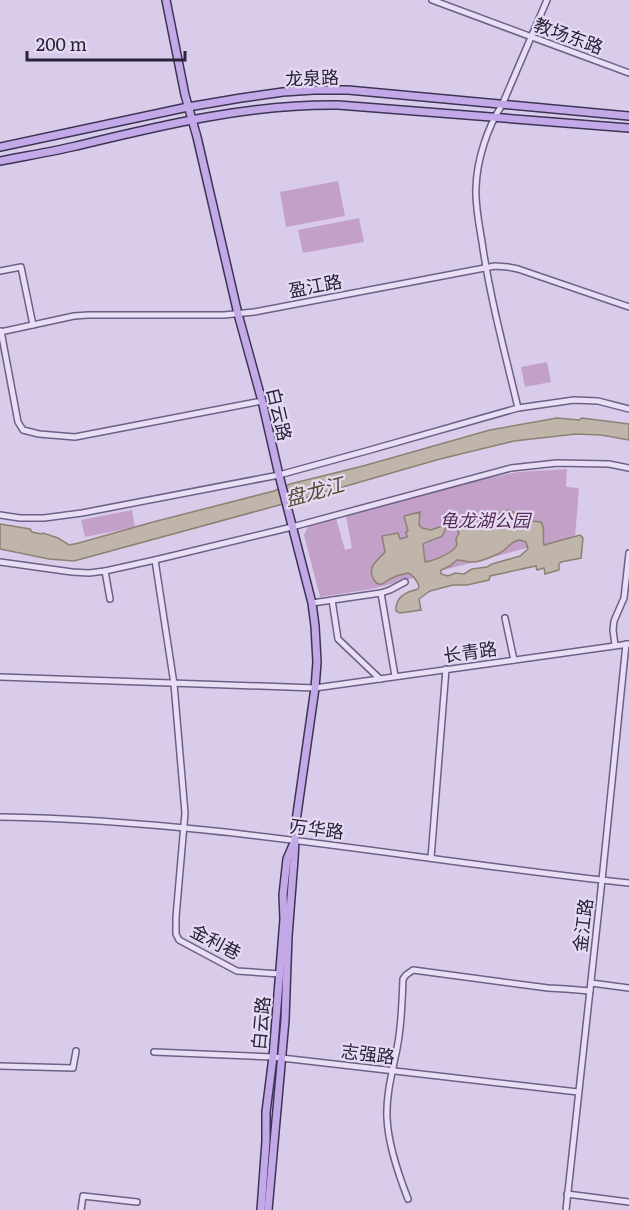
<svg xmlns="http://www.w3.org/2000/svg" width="629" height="1210" font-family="Literata,'Noto Sans SC',serif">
	<rect width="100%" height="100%" fill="#d9cceb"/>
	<g fill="#c3a0c8">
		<polygon points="338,181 345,216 286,227 280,192"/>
		<polygon points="359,218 364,242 303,253 298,230"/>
		<polygon points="547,362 551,382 525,387 521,367"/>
		<polygon points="567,469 566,487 579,488 575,538 527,548 372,589 320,597 304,535 309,524 336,518 345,550 352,548 346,516 480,480 518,472"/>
		<polygon points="132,510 135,527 85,537 81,520"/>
	</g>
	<g fill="#c0b5ab" stroke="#8e8072" stroke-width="1.5" fill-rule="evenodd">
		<polygon points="557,418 579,420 582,418 629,424 629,440 601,435 576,434 514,441 440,459 294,501 74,561 49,559 0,549 0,524 30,529 32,532 41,534 43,533 58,538 69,545 79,543 153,522 274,491 290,484 363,466 490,430"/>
		<path d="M509 510 520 516 532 521 541 522C546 530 542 537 544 545L580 535 583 538 581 558 561 562 559 564V570L545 574 544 568 537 570 536 566 490 576 489 580 467 585H453L430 591 419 599 421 610 400 613 396 611C395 597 406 592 418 589L419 586C417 581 413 575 408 573 402 574 396 576 390 579 387 580 385 583 382 584 378 585 376 583 374 580 366 567 378 560 385 552L382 536 398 533 400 539 407 537 406 532 408 531 404 516 420 512 419 525 422 528 431 530 448 524 472 523 487 516H492ZM452 525H455L459 533 456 539C456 541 457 543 457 544 456 552 433 561 425 562L423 544C428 541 441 537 442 536 447 529 442 528 452 525ZM520 540 526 542 528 549 520 556 492 564 487 567 472 569 464 574 455 573 448 576 441 574V570L450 566 457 560C462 560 466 562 471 562 480 563 493 556 500 553 508 549 510 541 520 540Z"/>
	</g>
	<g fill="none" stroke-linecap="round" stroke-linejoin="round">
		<g stroke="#6b6186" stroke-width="8">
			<g id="minor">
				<polyline points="432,0 629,73"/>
				<polyline points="0,271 21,267 33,325"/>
				<polyline points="1,331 18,422 23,430 39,434 75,437 262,401"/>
				<polyline points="0,332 74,316 88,315 224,315 254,312 495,266 508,267 518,269 629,307"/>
				<path d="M518 408C505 353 490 298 482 242 479 224 475 205 476 187 477 160 487 128 502 105L547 0"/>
				<polyline points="0,515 20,518 44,518 82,513 279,475 370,450 518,408 574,400 598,401 629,409"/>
				<polyline points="155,560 174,684 185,813 176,917 176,934 179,940 237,971 280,974"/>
				<polyline points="0,562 72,572 89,573 105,571 155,560 292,527 511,468 557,463 609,464 629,468"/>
				<polyline points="105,571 110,599"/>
				<polyline points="381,593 390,590 405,582"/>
				<polyline points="332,600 338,639 380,679"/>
				<polyline points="312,603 381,593 395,676"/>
				<polyline points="505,618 514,660"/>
				<polyline points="615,645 613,630 614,621 624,598 629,553"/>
				<polyline points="0,677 315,688 629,644"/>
				<path d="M0 817C211 820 419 861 629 883"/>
				<polyline points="431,858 446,669"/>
				<polyline points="591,983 629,988"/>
				<polyline points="154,1052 273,1057 578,1092"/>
				<polyline points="0,1066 73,1068 76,1051"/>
				<polyline points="567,1194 629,1202"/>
				<path d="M408 1199C399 1176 388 1142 387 1118 386 1098 391 1077 395 1058 401 1033 402 1005 403 979L406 975 413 970 548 988 566 989 590 991"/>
				<polyline points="81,1210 83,1196 137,1202"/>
				<polyline points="566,1210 602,880 626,644"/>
			</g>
		</g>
		<g stroke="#3b3555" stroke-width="10">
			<g id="major">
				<polyline points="166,0 185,95 197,137 238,314 262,401 279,475 312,603 315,626 317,662 315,688 296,821 294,859 288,936 285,1020 268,1210"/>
				<polyline points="0,147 188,107 241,98 283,92 314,90 348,90 629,116"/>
				<path d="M0 161C25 156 51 152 76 146 163 125 249 104 338 105L629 128"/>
				<polyline points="261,1210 266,1141 266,1112 273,1057 284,919 283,895 287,859 293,845"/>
			</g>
		</g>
		<use href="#minor" stroke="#e9def6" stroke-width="5"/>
		<use href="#major" stroke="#c4a9e9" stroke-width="7"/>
	</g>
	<g text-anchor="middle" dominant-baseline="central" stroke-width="4.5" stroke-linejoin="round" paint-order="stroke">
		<g font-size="18" fill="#282338" stroke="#e6daf3">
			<text transform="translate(569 35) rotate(20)">教场东路</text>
			<text transform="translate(312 77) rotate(-2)">龙泉路</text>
			<text transform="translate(315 285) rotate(-11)">盈江路</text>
			<text transform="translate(280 414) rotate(77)">白云路</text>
			<text transform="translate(470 651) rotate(-8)">长青路</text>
			<text transform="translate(317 828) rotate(7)">万华路</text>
			<text transform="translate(582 925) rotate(-83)">金江路</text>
			<text transform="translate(216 941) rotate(28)">金利巷</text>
			<text transform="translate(260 1023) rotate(-85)">白云路</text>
			<text transform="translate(368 1053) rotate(7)">志强路</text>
		</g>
		<g font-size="18" font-style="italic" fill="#522c53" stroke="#e6daf3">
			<text x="485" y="519">龟龙湖公园</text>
		</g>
		<g font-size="20" font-style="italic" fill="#564b34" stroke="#e6daf3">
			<text transform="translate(314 490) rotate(-15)">盘龙江</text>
		</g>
	</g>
	<path d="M27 51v9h158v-9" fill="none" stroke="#282338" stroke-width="3"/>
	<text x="36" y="51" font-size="18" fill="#282338" stroke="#e6daf3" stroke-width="4.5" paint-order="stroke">200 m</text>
</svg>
